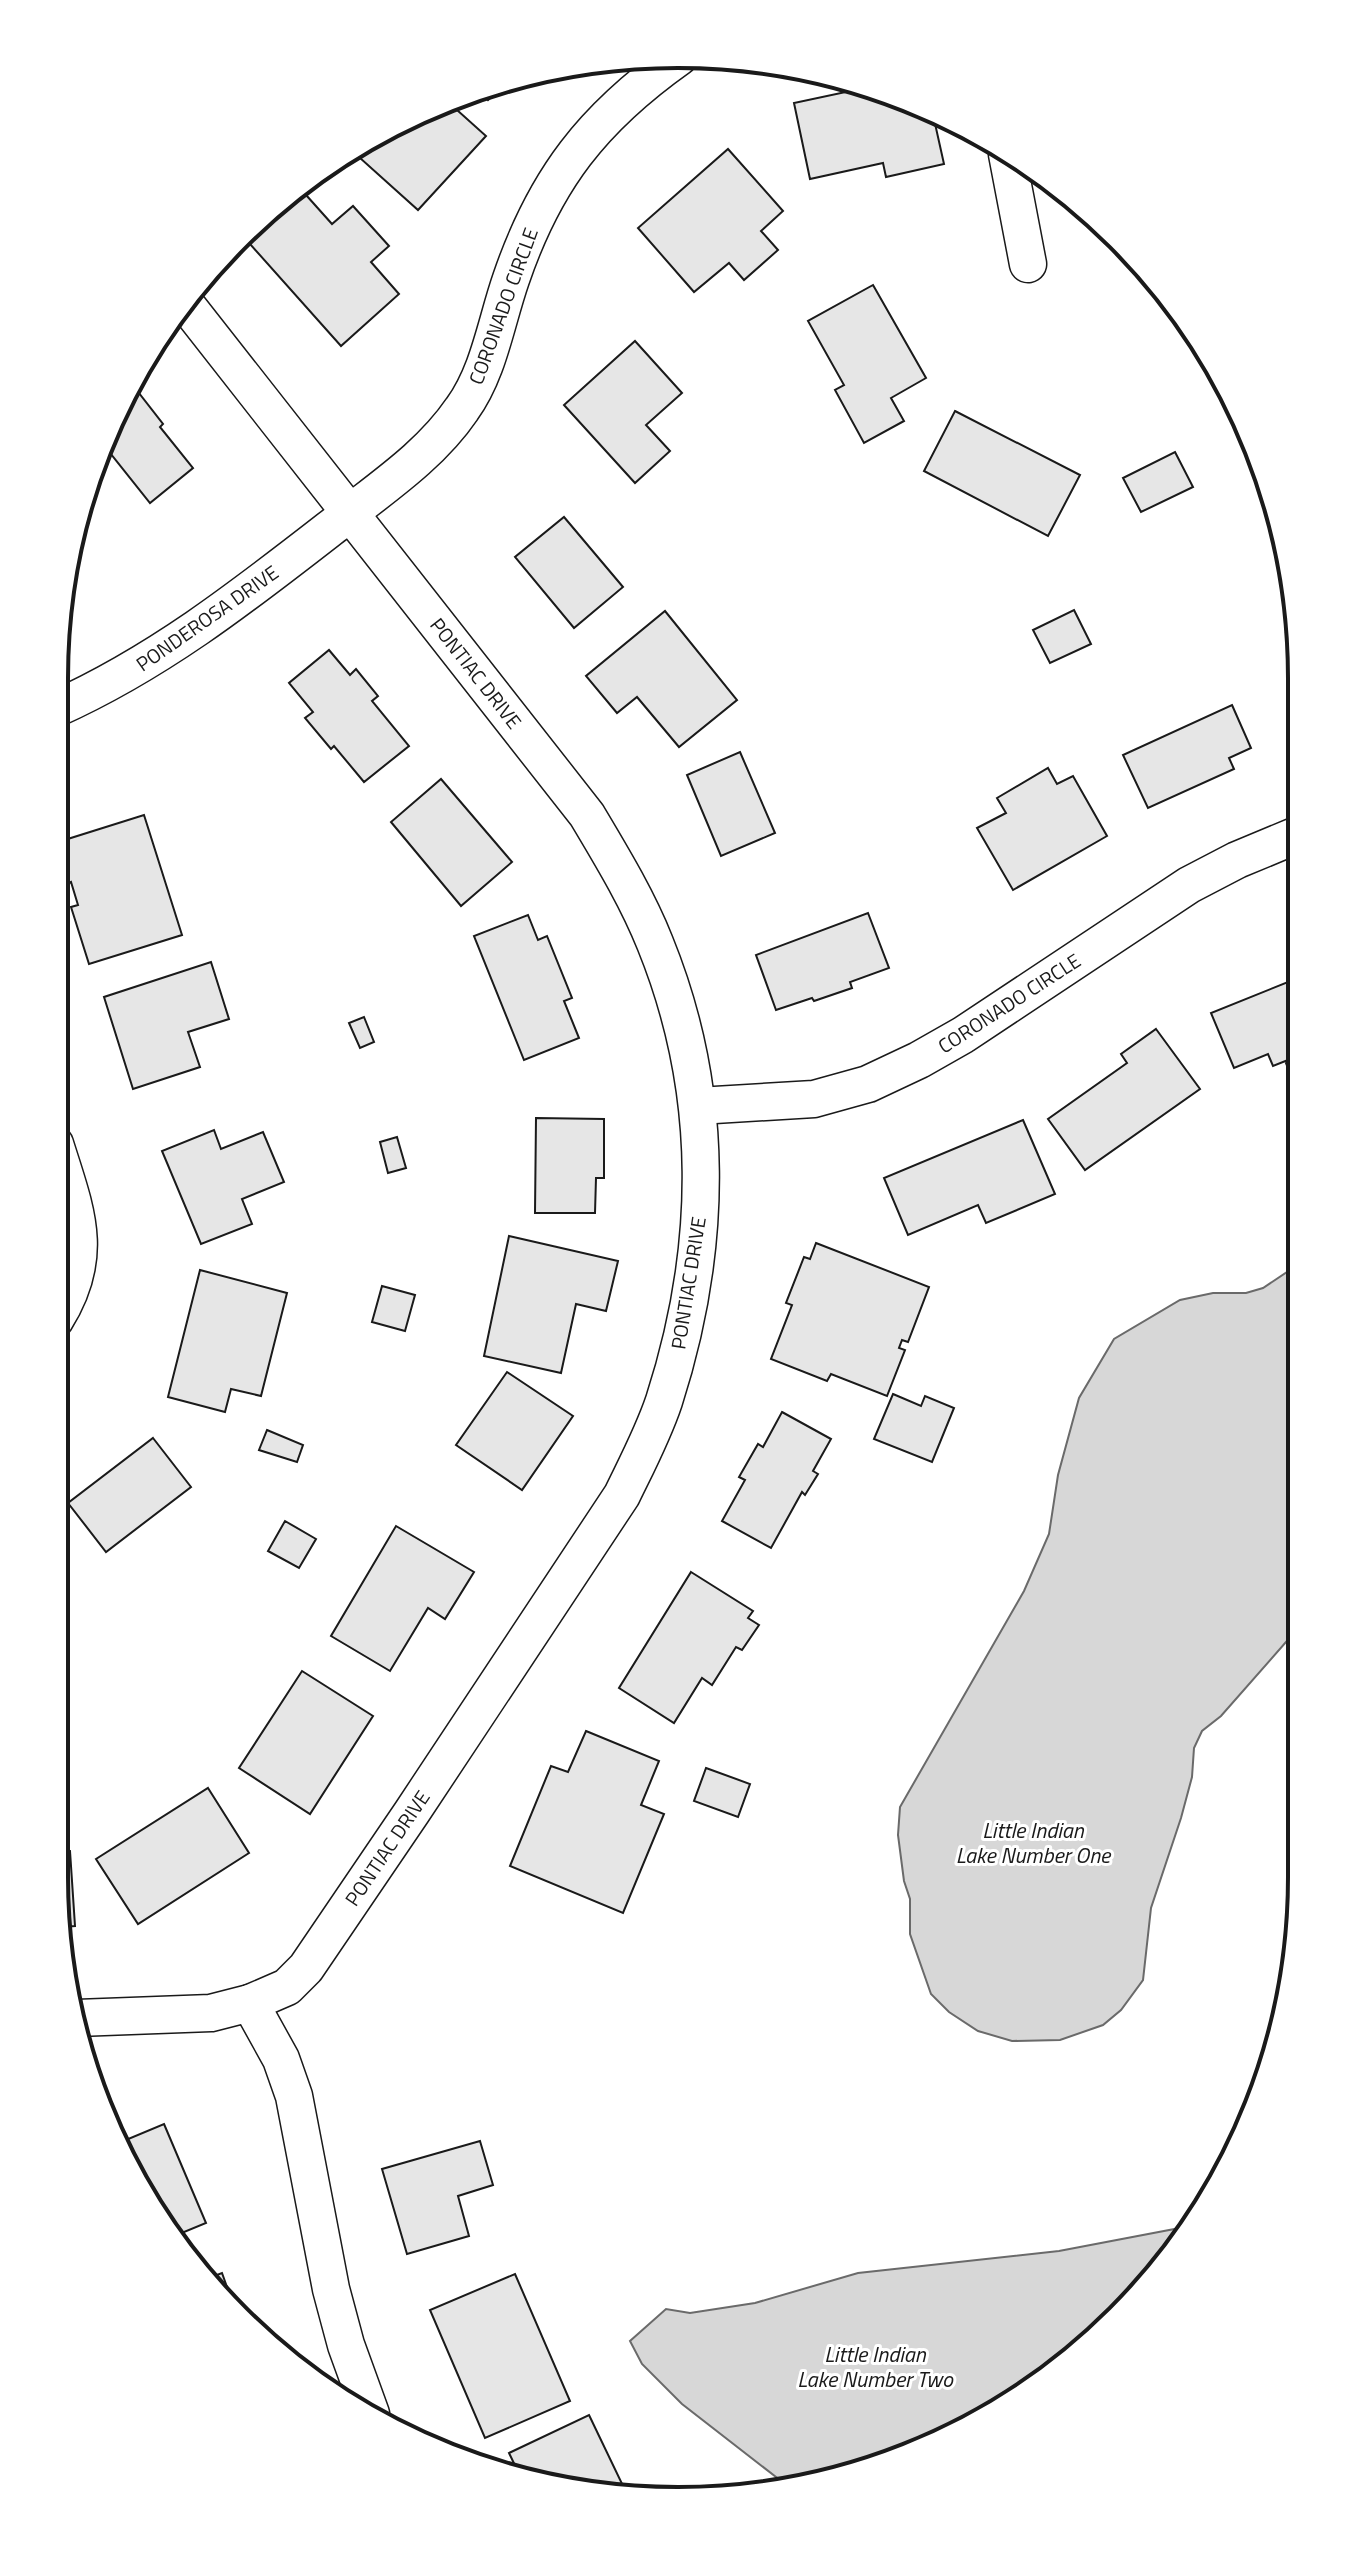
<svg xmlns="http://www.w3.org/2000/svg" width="1356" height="2555" font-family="'Titillium Web',sans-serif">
	<rect width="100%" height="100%" fill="#fff"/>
	<g fill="#d7d7d7" stroke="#6a6a6a" stroke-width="2">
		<polygon points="1299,1264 1300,1626 1221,1716 1202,1731 1194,1748 1192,1777 1181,1818 1151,1908 1143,1980 1121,2010 1103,2025 1060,2040 1012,2041 978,2031 949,2012 931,1994 910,1934 910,1899 904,1881 898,1835 900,1807 1024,1591 1049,1534 1058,1475 1079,1398 1114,1339 1180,1300 1213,1293 1246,1293 1263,1288"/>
		<polygon points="1185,2227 1119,2319 1024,2396 917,2453 785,2484 682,2404 642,2364 630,2341 666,2309 690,2313 755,2303 858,2273 1059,2251"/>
	</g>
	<g fill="#e6e6e6" stroke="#1a1a1a" stroke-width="2">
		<polygon points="511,79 488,100 477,87 478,87"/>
		<polygon points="869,87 932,110 944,164 886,177 883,163 810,179 794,103"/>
		<polygon points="447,101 486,136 418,210 360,158 387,128"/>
		<polygon points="728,149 783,211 761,231 778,250 744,280 729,263 694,292 638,228"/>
		<polygon points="298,186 332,224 353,206 389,246 371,262 399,294 341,346 242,235 275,203"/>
		<polygon points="873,285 926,378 891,398 904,421 864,443 835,390 844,385 808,321"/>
		<polygon points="635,341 682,393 646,425 670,451 635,483 564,405"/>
		<polygon points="128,386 132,391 135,388 163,424 160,427 193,468 150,503 103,444 119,402"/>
		<polygon points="955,411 1080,475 1048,536 924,471"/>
		<polygon points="1175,452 1193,487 1141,512 1123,478"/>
		<polygon points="564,517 623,587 574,628 515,557"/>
		<polygon points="1074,610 1091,644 1050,663 1033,630"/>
		<polygon points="665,611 737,700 679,747 637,697 617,713 586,676"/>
		<polygon points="1297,630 1297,673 1286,633"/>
		<polygon points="329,650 350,675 356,669 378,696 372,701 409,746 364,782 334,746 331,749 305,718 313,712 289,683"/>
		<polygon points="1232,705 1251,748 1229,758 1234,769 1148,808 1123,755"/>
		<polygon points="740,752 775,833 721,856 687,775"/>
		<polygon points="1048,768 1057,784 1073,776 1107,836 1013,890 977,828 1006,813 997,798"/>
		<polygon points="441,779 512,862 461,906 391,822"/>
		<polygon points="144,815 182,935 89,964 71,907 78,905 71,882 67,884 55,843"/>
		<polygon points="868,913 889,968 850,982 852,988 814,1001 812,998 776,1010 756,955"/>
		<polygon points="528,915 538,940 547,936 572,998 564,1001 579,1038 524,1060 474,936"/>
		<polygon points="211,962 229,1019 188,1032 200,1067 133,1089 104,997"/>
		<polygon points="1298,978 1298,1056 1273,1066 1268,1054 1234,1068 1211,1013"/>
		<polygon points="364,1017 374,1042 360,1048 349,1023"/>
		<polygon points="1156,1029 1200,1089 1085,1170 1048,1119 1127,1063 1121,1054"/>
		<polygon points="1298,1059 1298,1091 1297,1092 1286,1063"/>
		<polygon points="536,1118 604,1119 604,1178 596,1178 595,1213 535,1213"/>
		<polygon points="1023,1120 1055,1194 986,1223 978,1205 908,1235 884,1178"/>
		<polygon points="214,1130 221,1149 263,1132 284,1182 242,1199 252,1224 201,1244 162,1151"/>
		<polygon points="397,1137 406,1168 388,1173 380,1142"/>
		<polygon points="509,1236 618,1261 606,1311 576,1304 561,1373 484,1356"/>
		<polygon points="816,1243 929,1287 908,1342 902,1340 899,1348 905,1350 887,1396 831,1374 827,1381 771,1359 792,1305 786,1303 804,1257 810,1259"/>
		<polygon points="200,1270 287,1293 261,1396 231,1389 225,1412 168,1397"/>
		<polygon points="382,1286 415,1295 405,1331 372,1322"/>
		<polygon points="507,1372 573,1416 522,1490 456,1445"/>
		<polygon points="893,1394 921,1406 925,1396 954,1408 932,1462 874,1439"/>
		<polygon points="782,1412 831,1439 813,1471 818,1474 805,1495 802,1492 771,1548 722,1521 745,1480 739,1477 758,1444 763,1447"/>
		<polygon points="267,1430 303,1445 297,1462 259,1450"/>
		<polygon points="153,1438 191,1487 106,1552 68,1503"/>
		<polygon points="285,1521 316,1539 299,1568 268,1551"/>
		<polygon points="396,1526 474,1572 445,1619 428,1608 390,1671 331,1636"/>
		<polygon points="691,1572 753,1611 748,1618 759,1625 742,1650 736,1647 712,1685 702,1678 674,1723 619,1688"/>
		<polygon points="302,1671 373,1716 310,1814 239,1768"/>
		<polygon points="586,1731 659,1761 641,1805 664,1814 623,1913 510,1866 551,1766 568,1772"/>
		<polygon points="706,1768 750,1784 738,1817 694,1801"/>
		<polygon points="208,1788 249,1853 138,1924 96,1859"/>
		<polygon points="70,1851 75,1926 62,1927 54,1877 54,1853"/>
		<polygon points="164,2124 206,2223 172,2237 121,2142"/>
		<polygon points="480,2141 493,2185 458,2196 469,2236 407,2254 382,2169"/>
		<polygon points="222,2273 233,2304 206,2279"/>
		<polygon points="515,2274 570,2401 485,2438 430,2310"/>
		<polygon points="589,2415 625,2490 522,2480 509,2453"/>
	</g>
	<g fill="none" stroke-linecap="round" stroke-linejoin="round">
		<g stroke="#1a1a1a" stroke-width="39">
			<g id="minor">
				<polyline points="1007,154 1028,264"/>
				<path d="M55 709C160 662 247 593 337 523 381 488 430 456 462 409 489 372 496 322 511 279 545 179 593 118 679 57"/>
				<polyline points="698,1106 814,1099 868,1084 919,1060 963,1035 1189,885 1237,860 1297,835"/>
				<path d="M55 1320C96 1255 76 1211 55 1144"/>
				<polyline points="250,2003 281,2059 294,2096 331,2289 346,2345 371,2414"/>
				<path d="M77 2018 211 2013 250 2003 287 1987 306 1968 412 1812 622 1495C637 1464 653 1434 664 1401 713 1249 716 1093 655 943 637 898 612 857 587 815L182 299"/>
			</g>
		</g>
		<use href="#minor" stroke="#fff" stroke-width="36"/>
	</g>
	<g text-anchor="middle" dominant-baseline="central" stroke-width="6" stroke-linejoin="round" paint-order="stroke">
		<g font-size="20" fill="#1a1a1a" stroke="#fff">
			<text transform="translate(503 306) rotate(-70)">CORONADO CIRCLE</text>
			<text transform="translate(207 618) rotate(-35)">PONDEROSA DRIVE</text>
			<text transform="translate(476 673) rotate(52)">PONTIAC DRIVE</text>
			<text transform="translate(1009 1003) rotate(-33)">CORONADO CIRCLE</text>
			<text transform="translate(688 1283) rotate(-81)">PONTIAC DRIVE</text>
			<text transform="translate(387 1848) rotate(-56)">PONTIAC DRIVE</text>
		</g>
		<g font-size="22" font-style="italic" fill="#1a1a1a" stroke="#fff">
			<text x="1033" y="1830">Little Indian<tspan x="1033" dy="25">Lake Number One</tspan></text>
			<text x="875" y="2354">Little Indian<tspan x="875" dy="25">Lake Number Two</tspan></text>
		</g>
	</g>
	<path d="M0 0H1356V2555H0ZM678 68H678A610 610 0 0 1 1288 678V1877A610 610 0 0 1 678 2487H678A610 610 0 0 1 68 1877V678A610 610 0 0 1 678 68Z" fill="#fff" fill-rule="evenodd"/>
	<path fill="none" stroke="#1a1a1a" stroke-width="4" d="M678 68H678A610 610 0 0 1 1288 678V1877A610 610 0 0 1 678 2487H678A610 610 0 0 1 68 1877V678A610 610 0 0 1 678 68Z"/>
</svg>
